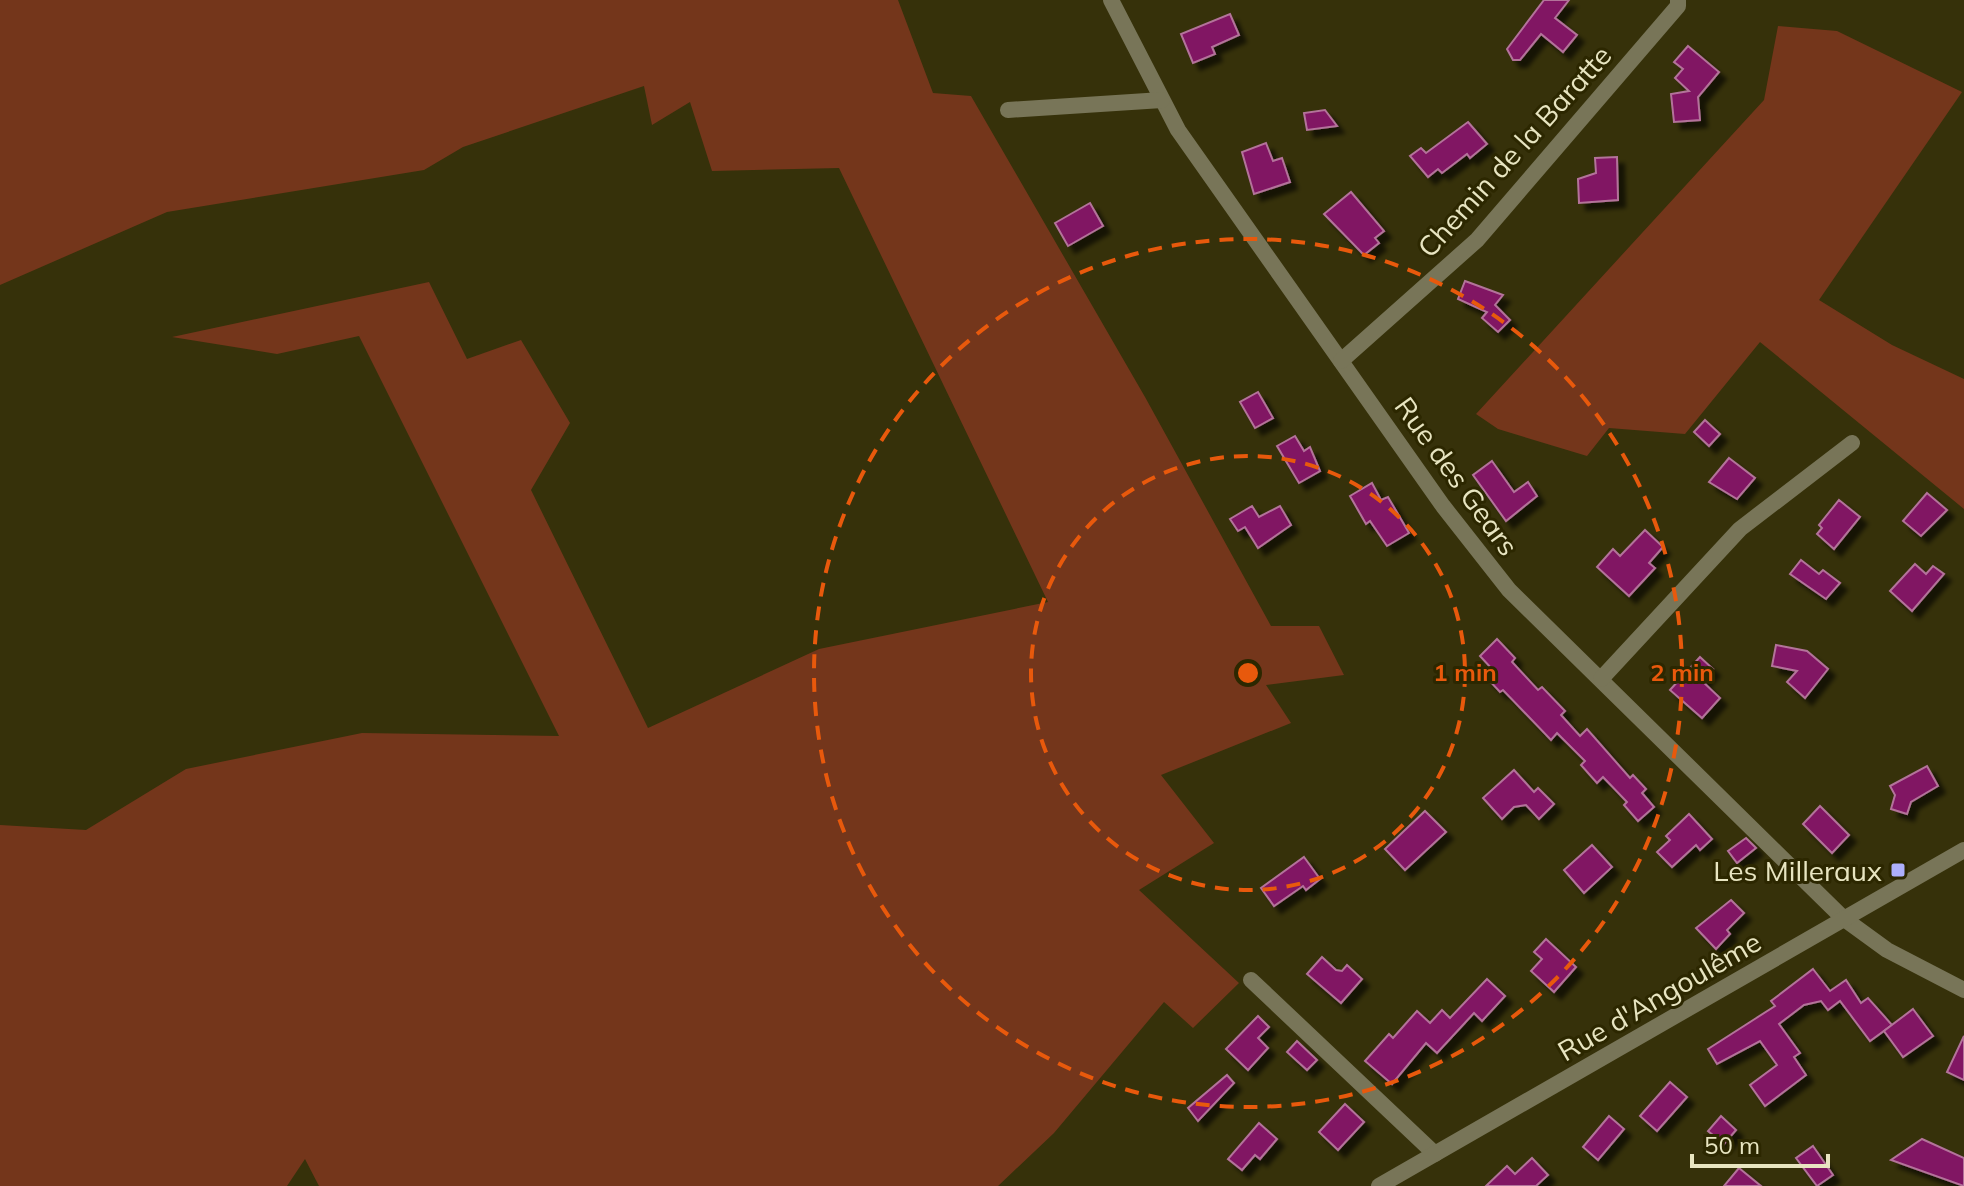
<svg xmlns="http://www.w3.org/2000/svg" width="1964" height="1186" font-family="Mulish,sans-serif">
	<defs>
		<filter id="shadow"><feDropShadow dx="7" dy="7" stdDeviation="2" flood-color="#0009"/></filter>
	</defs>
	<rect width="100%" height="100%" fill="#36310a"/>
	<g fill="#74361b">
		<polygon points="0,0 898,0 933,93 971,96 1145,397 1271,626 1319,626 1344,675 1266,685 1291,723 1161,775 1214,843 1139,890 1239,983 1193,1028 1164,1002 1054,1133 998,1186 319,1186 305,1159 287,1186 0,1186 0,825 86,830 186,769 362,733 559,736 359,336 277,354 172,337 429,282 467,359 521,340 570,423 531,490 648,728 819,649 1048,602 839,168 712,171 690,102 652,125 644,86 463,147 424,170 167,212 0,285"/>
		<polygon points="1778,26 1837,31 1962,92 1819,300 1892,345 1964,379 1964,509 1760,342 1685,434 1609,428 1587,456 1498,429 1476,414 1764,100"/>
	</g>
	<g fill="#811263" stroke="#b3739a" stroke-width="2" filter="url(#shadow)">
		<polygon points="1544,0 1569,0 1555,18 1577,35 1563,52 1541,34 1520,60 1513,60 1507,49"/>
		<polygon points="1230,14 1239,35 1212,47 1215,54 1193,63 1181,34"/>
		<polygon points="1688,46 1719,72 1698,97 1700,120 1674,122 1671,94 1689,91 1675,78 1683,69 1674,62"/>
		<polygon points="1325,110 1337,126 1307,130 1304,113"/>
		<polygon points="1468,122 1487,144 1470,158 1467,154 1442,173 1438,169 1428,177 1410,156 1421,148 1426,153"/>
		<polygon points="1266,143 1273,161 1282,158 1290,182 1254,194 1242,152"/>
		<polygon points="1617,157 1618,200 1579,203 1578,179 1596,173 1595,158"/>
		<polygon points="1351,192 1384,231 1375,238 1379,243 1364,255 1324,214"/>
		<polygon points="1090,203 1103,226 1068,246 1055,223"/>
		<polygon points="1465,281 1503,295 1495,305 1510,320 1498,332 1482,318 1487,312 1458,299"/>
		<polygon points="1258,392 1273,418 1255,428 1240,402"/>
		<polygon points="1705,420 1720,434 1709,446 1694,432"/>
		<polygon points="1295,436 1304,451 1310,447 1320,471 1299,483 1277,446"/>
		<polygon points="1729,458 1755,478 1737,499 1709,482"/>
		<polygon points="1492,461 1514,492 1528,482 1537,496 1506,521 1473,475"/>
		<polygon points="1372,483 1381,500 1388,497 1409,533 1387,546 1370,521 1366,524 1350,496"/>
		<polygon points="1927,493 1947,510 1921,536 1903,521"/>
		<polygon points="1839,500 1860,517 1834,549 1817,534 1822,528 1819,525"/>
		<polygon points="1252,506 1259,517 1280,506 1291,525 1258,548 1245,527 1238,531 1230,519"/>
		<polygon points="1645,530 1663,547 1649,563 1655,568 1629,596 1597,567 1613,549 1620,556"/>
		<polygon points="1801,560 1819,574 1823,570 1840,583 1826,599 1790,574"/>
		<polygon points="1915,564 1926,574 1933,566 1944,574 1912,611 1890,591"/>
		<polygon points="1497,639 1515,658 1512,662 1538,690 1542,687 1565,711 1561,715 1580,736 1587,729 1630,778 1633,775 1646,789 1642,793 1654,807 1638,821 1624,805 1627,802 1603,777 1597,783 1581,765 1585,761 1557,733 1551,740 1503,690 1500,692 1486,677 1493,670 1480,656"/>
		<polygon points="1776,645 1807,651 1828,669 1805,698 1787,682 1797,671 1772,666"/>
		<polygon points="1700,657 1713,669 1702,681 1720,698 1702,718 1670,690"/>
		<polygon points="1927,766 1938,786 1911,802 1907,814 1891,809 1895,795 1890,786"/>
		<polygon points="1514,770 1534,792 1538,788 1554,804 1539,819 1526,805 1514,807 1502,819 1483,798"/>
		<polygon points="1820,806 1849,835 1832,853 1803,824"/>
		<polygon points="1425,811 1446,832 1405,870 1385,849"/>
		<polygon points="1689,814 1712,839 1700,850 1696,845 1672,867 1657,852 1670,840 1666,836"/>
		<polygon points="1746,838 1756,848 1737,863 1728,851"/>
		<polygon points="1592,845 1612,867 1584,893 1564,870"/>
		<polygon points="1304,857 1320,879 1306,890 1303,886 1274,906 1261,888"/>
		<polygon points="1731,900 1744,913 1727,930 1730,934 1716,949 1696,928"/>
		<polygon points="1546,939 1576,967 1554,992 1531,971 1542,959 1534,952"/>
		<polygon points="1322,957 1336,970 1342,971 1347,965 1362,979 1341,1003 1307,974"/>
		<polygon points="1813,969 1830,991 1846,980 1861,1003 1868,998 1892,1025 1870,1041 1840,1001 1828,1010 1821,1001 1804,1005 1779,1024 1800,1053 1794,1057 1806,1075 1765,1106 1750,1085 1777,1065 1760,1041 1717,1064 1708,1049 1775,1006 1771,1001"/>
		<polygon points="1487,979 1505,996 1482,1021 1474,1013 1437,1053 1426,1043 1392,1084 1365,1061 1389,1034 1393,1038 1417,1011 1430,1023 1442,1010 1450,1018"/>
		<polygon points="1913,1009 1933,1036 1903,1057 1884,1031"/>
		<polygon points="1258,1016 1269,1027 1258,1038 1268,1048 1248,1070 1226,1049"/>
		<polygon points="1964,1036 1964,1080 1947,1072"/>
		<polygon points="1297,1041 1317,1060 1307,1070 1287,1052"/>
		<polygon points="1227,1075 1234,1083 1198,1121 1188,1108"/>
		<polygon points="1670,1082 1687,1097 1657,1131 1640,1116"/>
		<polygon points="1345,1104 1364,1122 1338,1150 1319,1132"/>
		<polygon points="1609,1116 1624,1129 1598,1160 1583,1147"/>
		<polygon points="1721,1116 1736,1130 1724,1144 1708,1131"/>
		<polygon points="1259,1123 1277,1139 1260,1159 1255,1155 1242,1170 1228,1159"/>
		<polygon points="1922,1139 1964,1158 1964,1186 1891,1160"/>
		<polygon points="1813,1146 1833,1175 1817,1186 1796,1158"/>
		<polygon points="1532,1158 1548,1175 1536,1186 1486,1186 1507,1166 1515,1174"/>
		<polygon points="1739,1168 1761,1186 1724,1186"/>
	</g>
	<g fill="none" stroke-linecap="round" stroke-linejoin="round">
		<g stroke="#787558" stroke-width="16">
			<polyline points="1111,0 1178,130 1443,506 1509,590 1843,918 1887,950 1964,990"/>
			<polyline points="1008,110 1162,100"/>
			<polyline points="1341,361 1477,240 1678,6 1678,0"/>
			<polyline points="1601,679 1740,529 1852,443"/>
			<polyline points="1251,980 1435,1154"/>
		</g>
		<polyline stroke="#787558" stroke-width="16" points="1379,1186 1964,850"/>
	</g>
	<g fill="none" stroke="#e8590c" stroke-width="4" stroke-dasharray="14 10">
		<circle cx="1248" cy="673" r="217"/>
		<circle cx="1248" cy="673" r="434"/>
	</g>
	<rect fill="#adaffb" stroke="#2c2700" stroke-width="3" x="1890" y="862" width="16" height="16" rx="4"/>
	<g text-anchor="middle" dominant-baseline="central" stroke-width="6" stroke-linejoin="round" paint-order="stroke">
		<g font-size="28" fill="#e8e5c1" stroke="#2c2700">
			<text transform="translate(1514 151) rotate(-48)">Chemin de la Baratte</text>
			<text transform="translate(1457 476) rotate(54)">Rue des Gears</text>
			<text transform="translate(1659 996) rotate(-30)">Rue d'Angoulême</text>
		</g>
		<g font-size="28" fill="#e8e5c1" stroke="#2c2700" text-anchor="end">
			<text x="1882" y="870">Les Milleraux</text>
		</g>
	</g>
	<circle cx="1248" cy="673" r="12" fill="#e8590c" stroke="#2c2700" stroke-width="4"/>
	<g font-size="24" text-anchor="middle" font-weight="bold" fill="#e8590c" stroke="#2c2700" stroke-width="6" stroke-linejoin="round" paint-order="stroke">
		<text x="1465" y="681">1 min</text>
		<text x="1682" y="681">2 min</text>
	</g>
	<path d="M1692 1154v12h136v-12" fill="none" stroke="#e8e5c1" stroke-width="4"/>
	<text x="1704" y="1154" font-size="24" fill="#e8e5c1" stroke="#2c2700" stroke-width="6" paint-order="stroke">50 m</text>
</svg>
